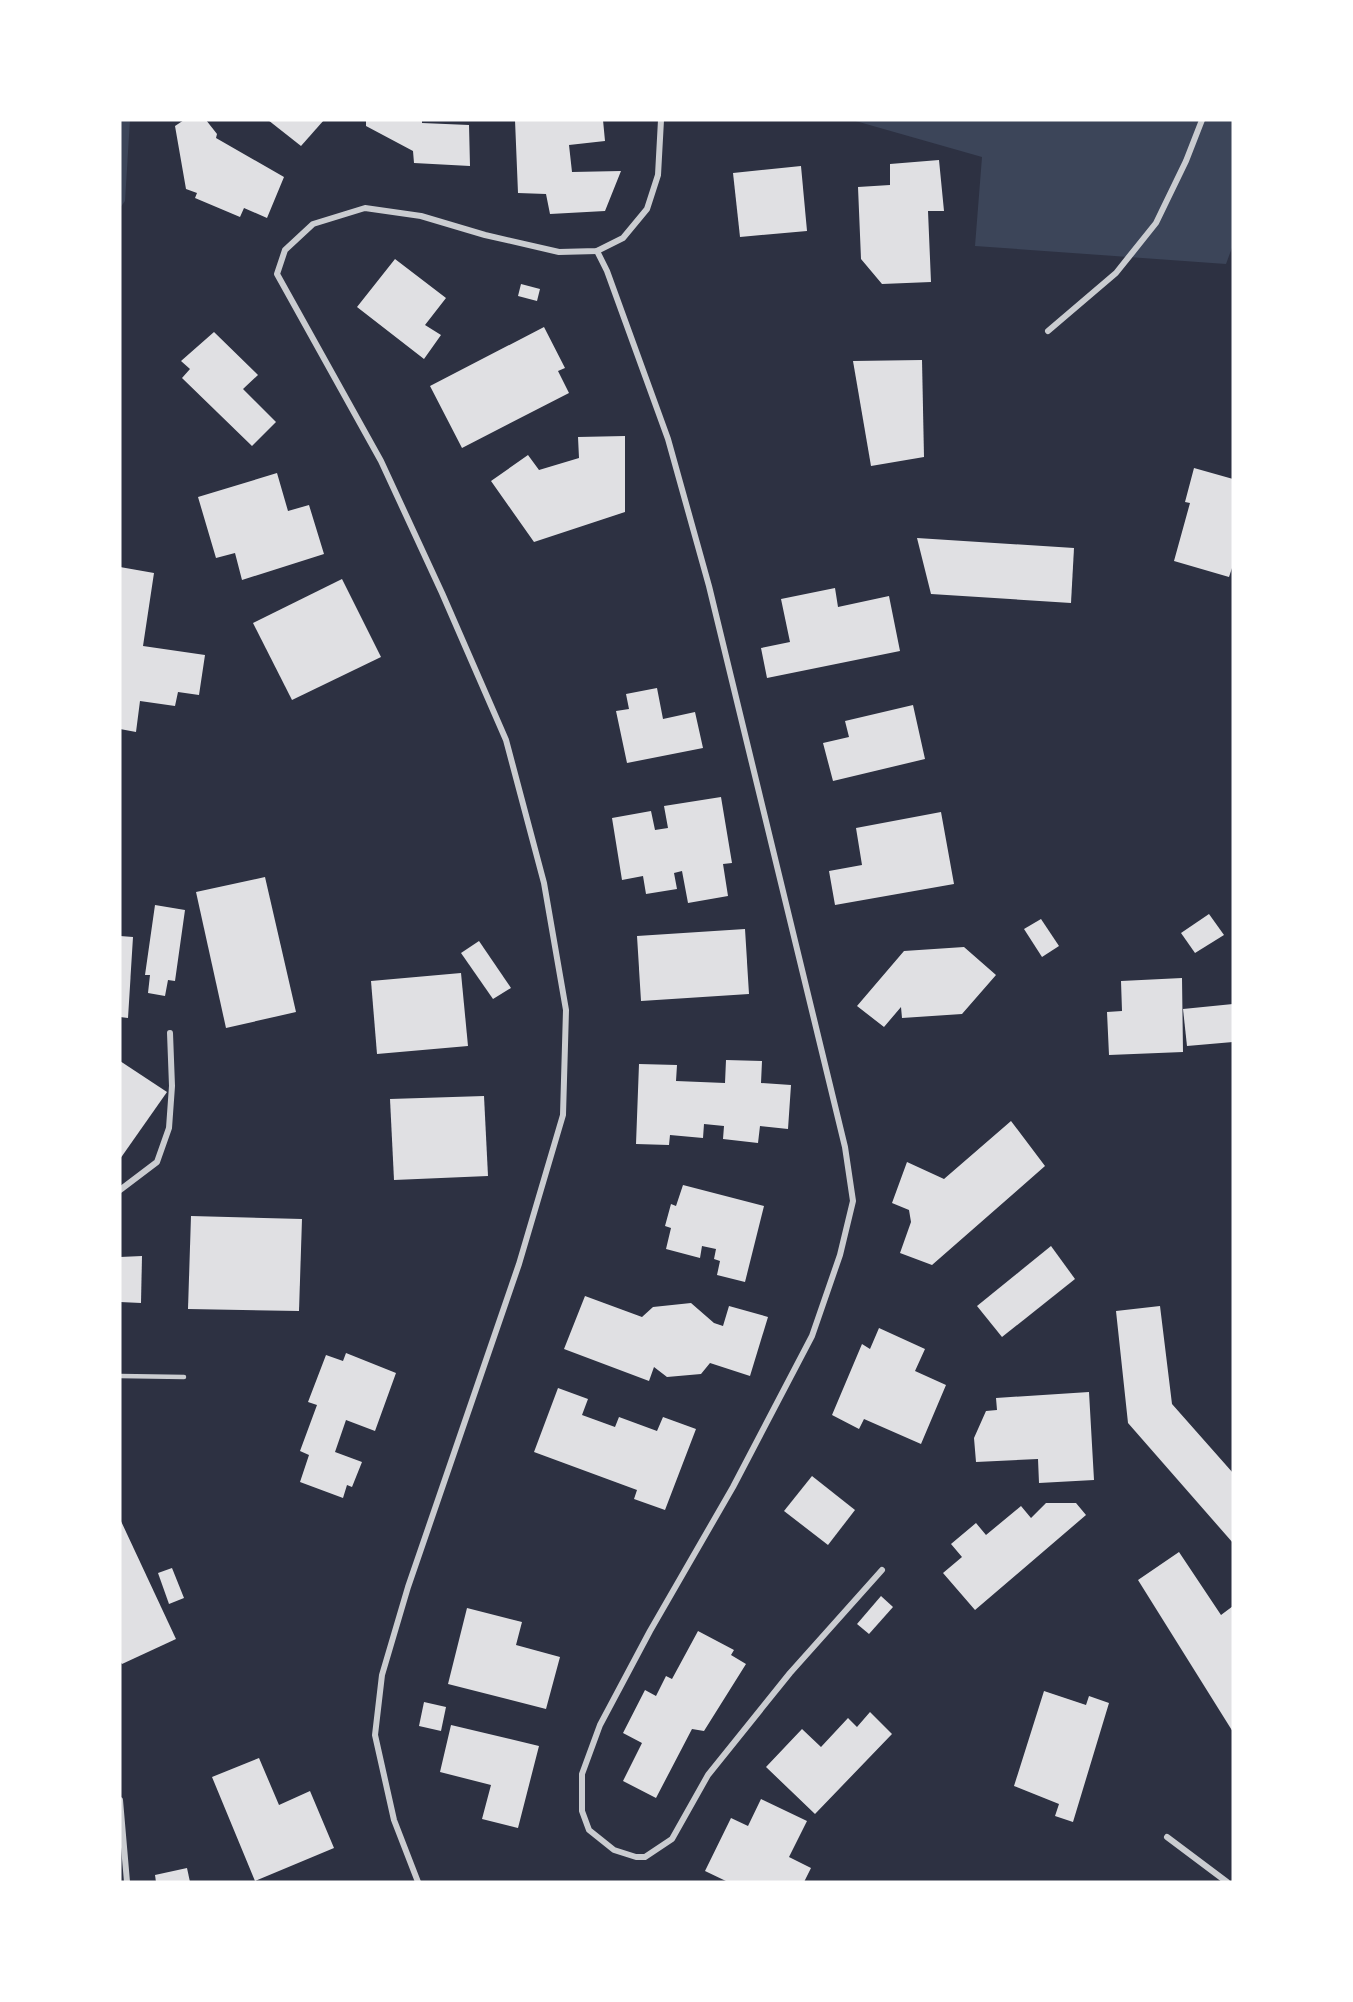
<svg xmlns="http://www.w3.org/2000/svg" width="1353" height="2002" font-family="Literata,serif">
	<rect width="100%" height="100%" fill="#2d3142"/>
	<g fill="#3c4559">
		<polygon points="120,120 130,120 125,201 120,208"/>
		<polygon points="852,120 1233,120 1233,245 1226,264 975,246 982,157"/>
	</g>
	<g fill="#e0e0e3">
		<polygon points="184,120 206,120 217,134 216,138 284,177 267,218 244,208 240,217 195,198 197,193 186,189 175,126"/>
		<polygon points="268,120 324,120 301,146"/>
		<polygon points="366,120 422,120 422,123 469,125 470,166 414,163 413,151 366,126"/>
		<polygon points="515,120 603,120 605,141 569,145 572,172 621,171 605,211 550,214 546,194 518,193"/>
		<polygon points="939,160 944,211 928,211 931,282 882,284 861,259 858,187 890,185 890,164"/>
		<polygon points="801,166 807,231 740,237 733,173"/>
		<polygon points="395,259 446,298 425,325 441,335 424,359 357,307"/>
		<polygon points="521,284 540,289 537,301 518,296"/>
		<polygon points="544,327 565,368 558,371 569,393 462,448 430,386"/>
		<polygon points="214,332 258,375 243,389 276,422 252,446 182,378 190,369 181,361"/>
		<polygon points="922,360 924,457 871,466 853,361"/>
		<polygon points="625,436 625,512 534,542 491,481 528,455 539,470 579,458 578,437"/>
		<polygon points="1194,468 1233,479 1233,565 1229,577 1174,561 1190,503 1185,502"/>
		<polygon points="277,473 288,511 309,505 324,554 242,580 235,553 216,558 198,497"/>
		<polygon points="917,538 1074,548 1071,603 931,594"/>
		<polygon points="120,567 154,573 143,646 205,655 199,695 178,692 175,706 140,701 136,732 120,729"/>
		<polygon points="342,579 381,657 292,700 253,623"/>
		<polygon points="835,588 838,607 889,596 900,651 767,678 761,648 790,642 781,599"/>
		<polygon points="657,688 663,719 695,712 703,748 627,763 616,711 629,709 626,694"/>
		<polygon points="913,705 925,759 833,781 823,743 849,737 845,721"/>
		<polygon points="721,797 732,863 723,864 728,896 688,903 682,871 674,873 677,889 646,894 643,876 622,880 612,818 651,811 655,830 668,828 664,806"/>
		<polygon points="941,812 954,884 835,905 829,871 862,865 856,828"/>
		<polygon points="265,877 296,1012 226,1028 196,892"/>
		<polygon points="155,905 185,910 175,981 168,980 165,996 148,993 150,975 145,975"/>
		<polygon points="1209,914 1224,935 1195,953 1181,933"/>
		<polygon points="1041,919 1059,946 1042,957 1024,929"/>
		<polygon points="745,929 749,994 641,1001 637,936"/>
		<polygon points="120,936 133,937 128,1018 120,1017"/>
		<polygon points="479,941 511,988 493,999 461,953"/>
		<polygon points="964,947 996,975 962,1014 902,1018 901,1007 884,1027 857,1006 904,951"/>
		<polygon points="461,973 468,1046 377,1054 371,981"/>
		<polygon points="1182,978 1183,1052 1109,1055 1107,1012 1122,1011 1121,981"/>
		<polygon points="1233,1004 1233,1042 1187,1046 1183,1009"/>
		<polygon points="726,1060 762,1061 761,1083 791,1085 788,1129 760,1126 758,1143 723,1139 724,1126 704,1124 703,1138 670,1135 669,1145 636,1144 639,1064 677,1065 676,1081 725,1083"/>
		<polygon points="120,1061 167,1092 120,1159"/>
		<polygon points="484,1096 488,1176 394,1180 390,1099"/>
		<polygon points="1011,1121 1045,1166 932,1265 900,1253 911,1222 909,1210 892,1203 907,1162 944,1179"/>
		<polygon points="683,1185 764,1206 745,1282 717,1275 720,1261 714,1259 716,1249 702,1246 700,1258 666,1249 671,1228 665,1226 671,1204 676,1206"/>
		<polygon points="191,1216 302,1219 299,1311 188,1309"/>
		<polygon points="1051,1246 1075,1279 1002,1337 977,1306"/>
		<polygon points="142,1256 141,1303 120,1302 120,1257"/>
		<polygon points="585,1296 642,1317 653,1307 691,1303 714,1323 723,1326 729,1306 768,1317 750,1376 710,1363 701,1374 667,1377 654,1367 649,1381 564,1349"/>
		<polygon points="1160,1306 1172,1404 1233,1473 1233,1543 1128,1423 1116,1311"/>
		<polygon points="879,1328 925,1349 915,1371 946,1385 921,1444 864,1419 859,1429 832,1415 862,1344 870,1349"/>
		<polygon points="346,1353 396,1373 375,1431 346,1420 335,1452 362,1462 352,1487 347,1485 343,1498 300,1482 309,1455 300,1451 317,1405 308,1402 326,1355 343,1361"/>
		<polygon points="558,1388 588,1399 582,1415 615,1427 619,1417 657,1431 663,1417 696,1429 665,1510 634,1499 637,1490 534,1452"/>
		<polygon points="1089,1392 1094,1480 1039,1483 1038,1459 976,1462 974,1438 986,1411 997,1410 996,1398"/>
		<polygon points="812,1476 855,1510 828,1545 784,1511"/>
		<polygon points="1046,1503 1076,1503 1086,1515 975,1610 943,1573 962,1557 951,1544 976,1523 986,1535 1021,1506 1031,1518"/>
		<polygon points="120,1519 176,1639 122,1664 120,1661"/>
		<polygon points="1179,1552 1221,1615 1233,1606 1233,1732 1138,1580"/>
		<polygon points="172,1568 184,1598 169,1604 158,1573"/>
		<polygon points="881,1596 893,1607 869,1634 857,1624"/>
		<polygon points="467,1608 522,1622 516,1645 560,1657 546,1709 448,1684"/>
		<polygon points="698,1631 734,1650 731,1655 746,1664 704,1731 692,1729 656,1798 623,1781 642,1743 623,1733 645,1690 656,1696 666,1676 672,1679"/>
		<polygon points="1044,1691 1086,1705 1089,1696 1109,1703 1073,1822 1055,1816 1059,1804 1014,1786"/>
		<polygon points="424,1702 446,1707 441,1731 419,1726"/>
		<polygon points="870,1712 892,1734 815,1814 766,1767 802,1729 821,1747 848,1718 857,1727"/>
		<polygon points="451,1725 539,1746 518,1828 482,1819 491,1785 440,1772"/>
		<polygon points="259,1758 279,1805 310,1791 334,1848 255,1881 212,1777"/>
		<polygon points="761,1799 807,1821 789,1857 811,1868 804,1882 728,1882 705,1871 731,1818 748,1826"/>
		<polygon points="187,1868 190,1882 156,1882 155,1875"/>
	</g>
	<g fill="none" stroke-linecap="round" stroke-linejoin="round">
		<polyline stroke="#caccd0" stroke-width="4.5" points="120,1376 184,1377"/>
		<g stroke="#caccd0" stroke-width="6">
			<polyline points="597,251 607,271 668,439 709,586 845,1147 853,1201 840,1255 812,1336 733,1487 650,1631 600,1725 582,1774 582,1811 589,1830 614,1850 636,1857 645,1857 672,1839 708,1775 790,1673 882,1570"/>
			<polyline points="1048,331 1116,273 1156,223 1186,161 1202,120"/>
			<polyline points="120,1190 157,1162 169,1128 172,1086 170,1033"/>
			<polyline points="120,1800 127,1882"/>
			<polyline points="1167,1837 1227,1882"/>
			<polyline points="418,1882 394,1820 375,1735 382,1675 408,1587 519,1264 563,1115 566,1010 544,883 506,740 442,593 381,461 277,274 285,250 313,224 365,208 421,216 485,235 559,252 597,251 623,238 647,209 658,175 661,120"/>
		</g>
	</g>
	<rect width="1353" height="2002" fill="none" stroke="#ffffff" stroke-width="243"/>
</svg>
